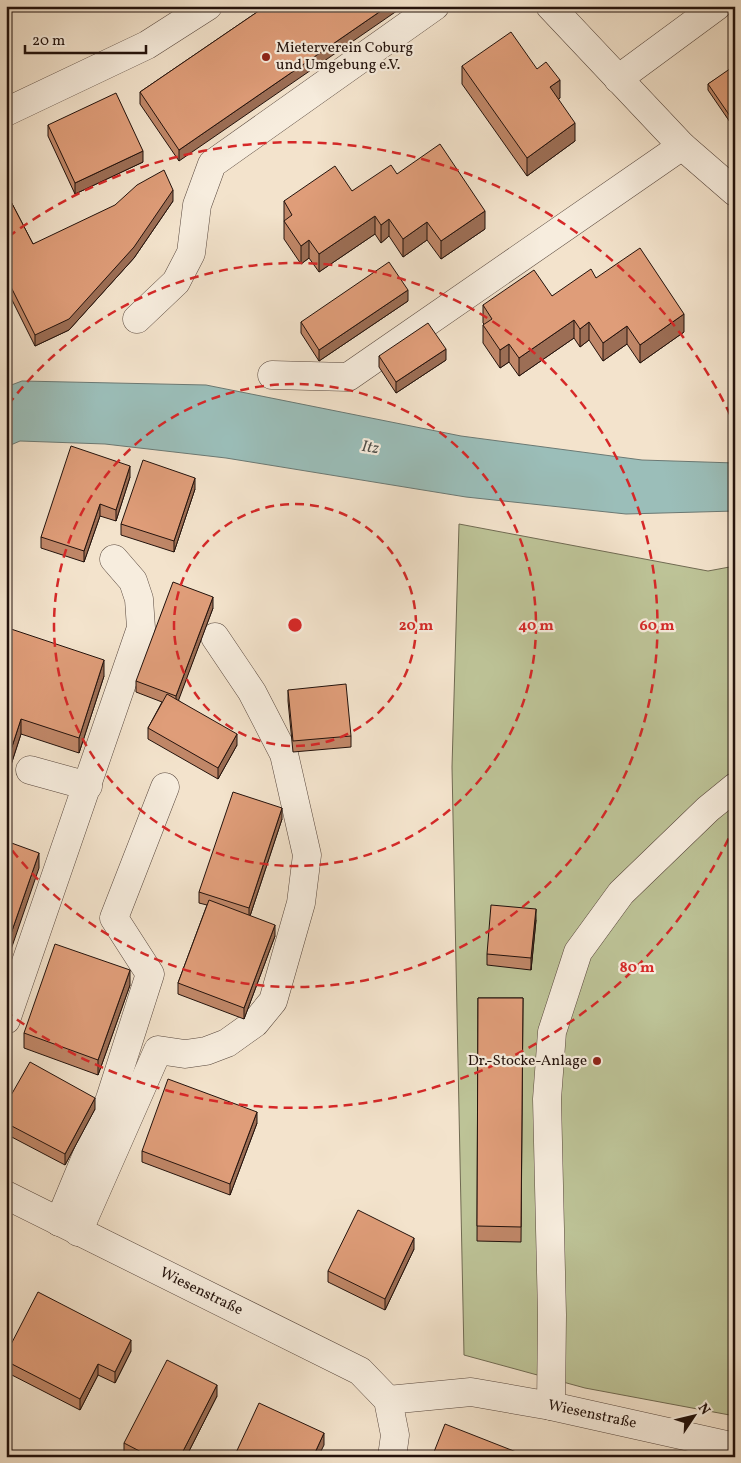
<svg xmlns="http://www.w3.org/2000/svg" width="741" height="1463" font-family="Vollkorn,serif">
	<rect width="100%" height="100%" fill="#f3e3cc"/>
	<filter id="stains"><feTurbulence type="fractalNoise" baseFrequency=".004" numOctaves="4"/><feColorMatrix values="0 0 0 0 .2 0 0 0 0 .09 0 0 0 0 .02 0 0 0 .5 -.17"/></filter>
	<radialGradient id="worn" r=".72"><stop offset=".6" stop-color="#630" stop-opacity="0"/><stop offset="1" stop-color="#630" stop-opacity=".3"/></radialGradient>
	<polygon fill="#bdc397" stroke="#706a52" points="459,524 708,571 735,566 735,1416 585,1388 464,1355 452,767"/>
	<polygon fill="#9bbeb9" stroke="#6b7974" points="22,381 206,385 461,436 642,460 735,463 735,511 626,514 466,497 226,458 105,444 20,441 6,447 6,387"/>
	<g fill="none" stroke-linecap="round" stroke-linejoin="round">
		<g stroke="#57463c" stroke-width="29">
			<g id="minor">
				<polyline points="550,6 682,146 735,192"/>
				<polyline points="618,79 717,6"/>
				<polyline points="6,112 147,45 208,6"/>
				<polyline points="137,319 176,282 191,253 197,205 212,164 435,6"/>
				<polyline points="272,375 348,377 682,146"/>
				<polyline points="30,770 88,786"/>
				<polyline points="6,1020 141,628 139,599 133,581 114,559"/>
				<polyline points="6,1195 360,1371 388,1400 395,1435 392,1457"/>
				<polyline points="59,1222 110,1099 150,974 114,918 165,787"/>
				<polyline points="78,1232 158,1050 185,1054 206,1051 227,1043 255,1023 273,1001 301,903 307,855 284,754 252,692 215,637"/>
				<polyline points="388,1400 471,1392 551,1406 735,1447"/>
				<polyline points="551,1406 552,1315 547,1099 552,1032 578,952 621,893 708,809 735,787"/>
			</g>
		</g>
		<use href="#minor" stroke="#f7edde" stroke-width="28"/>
	</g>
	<g fill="#c08768" stroke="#23120c">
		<polygon points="266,6 179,161 140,104 140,92"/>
		<polygon points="462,66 537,69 560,98 558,99 575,141 527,176 462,84"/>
		<polygon points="735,67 735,123 732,125 708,90 708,84"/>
		<polygon points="48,125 143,162 75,194 48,136"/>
		<polygon points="397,174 485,229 441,259 427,240 403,257 389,236 381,243 375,234 319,272 309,258 301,264 284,239 284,201 352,191"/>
		<polygon points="6,192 33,244 173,201 134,258 69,330 35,346 6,288"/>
		<polygon points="596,278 684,332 640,363 627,344 603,361 589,340 580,347 574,338 519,376 509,362 500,368 483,343 483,325 484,324 483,323 483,305 552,296"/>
		<polygon points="408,301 319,361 301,333 301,322"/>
		<polygon points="379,356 446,360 396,393 379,367"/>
		<polygon points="130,477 116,521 100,516 84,562 41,548 41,537"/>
		<polygon points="195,489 174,552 121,535 121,524"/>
		<polygon points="213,608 178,700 237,745 218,779 148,739 148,728 162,702 136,692 136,681"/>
		<polygon points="6,645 104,676 79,753 21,734 7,777"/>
		<polygon points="288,690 351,736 351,747 293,752 288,701"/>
		<polygon points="282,819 250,916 275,936 244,1019 178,994 178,983 207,905 199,903 199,892"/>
		<polygon points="536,920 531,970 487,965 487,954"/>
		<polygon points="130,985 98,1075 24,1048 24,1033"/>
		<polygon points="478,998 523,998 521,1242 477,1241"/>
		<polygon points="6,1104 95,1109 65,1165 6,1134"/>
		<polygon points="257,1123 230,1195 142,1162 142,1151"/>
		<polygon points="414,1249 385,1310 328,1282 328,1271"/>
		<polygon points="131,1351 115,1383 98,1375 80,1410 6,1372 6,1354"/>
		<polygon points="217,1396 186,1457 129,1457 124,1454 124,1443"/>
	</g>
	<g fill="#9c6e55" stroke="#23120c">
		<polygon points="388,6 404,6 179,161 179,150"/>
		<rect x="6" y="42" width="2" height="11"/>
		<polygon points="560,80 560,98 550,105 550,87"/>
		<polygon points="735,117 735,123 732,125 732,119"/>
		<polygon points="575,123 575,141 527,176 527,158"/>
		<polygon points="143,151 143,162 75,194 75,183"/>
		<polygon points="173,190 173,201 134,258 69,330 35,346 35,335"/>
		<polygon points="485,211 485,229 441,259 441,241"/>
		<polygon points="375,216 375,234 319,272 319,254"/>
		<polygon points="389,219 389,236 381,243 381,225"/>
		<polygon points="427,222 427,240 403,257 403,239"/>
		<polygon points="309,240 309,258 301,264 301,246"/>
		<polygon points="408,290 408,301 319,361 319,350"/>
		<polygon points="684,314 684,332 640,363 640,345"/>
		<polygon points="574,320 574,338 519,376 519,358"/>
		<polygon points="589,322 589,340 580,347 580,329"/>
		<polygon points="627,326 627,344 603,361 603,343"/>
		<polygon points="509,344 509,362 500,368 500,350"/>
		<polygon points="446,349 446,360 396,393 396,382"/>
		<polygon points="130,466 130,477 116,521 116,510"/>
		<polygon points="195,478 195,489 174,552 174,541"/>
		<polygon points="100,504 100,516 84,562 84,551"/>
		<polygon points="213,597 213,608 176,707 176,696"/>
		<polygon points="104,660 104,676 79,753 79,738"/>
		<polygon points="21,719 21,734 7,777 7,762"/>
		<polygon points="237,734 237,745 218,779 218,768"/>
		<polygon points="282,808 282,819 249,919 249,908"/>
		<polygon points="39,853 39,868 6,964 6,948"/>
		<polygon points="536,909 536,920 531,970 531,958"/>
		<polygon points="275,925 275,936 244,1019 244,1008"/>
		<polygon points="130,970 130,985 98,1075 98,1060"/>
		<polygon points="95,1098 95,1109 65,1165 65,1154"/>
		<polygon points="257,1112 257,1123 230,1195 230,1184"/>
		<polygon points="414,1238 414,1249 385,1310 385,1299"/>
		<polygon points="131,1340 131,1351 115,1383 115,1372"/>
		<polygon points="98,1364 98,1375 80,1410 80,1399"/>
		<polygon points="217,1385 217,1396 186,1457 180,1457"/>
		<polygon points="324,1433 324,1445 318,1457 313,1457"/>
	</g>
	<g fill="#df9d79" stroke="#23120c">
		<polygon points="266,6 388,6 179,150 140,92"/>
		<polygon points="511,32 537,69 546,62 560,80 550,87 575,123 527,158 462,66"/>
		<polygon points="734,66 735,117 732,119 708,84"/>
		<polygon points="116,93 143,151 75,183 48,125"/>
		<polygon points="440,144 485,211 441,241 427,222 403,239 389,219 381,225 375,216 319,254 309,240 301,246 284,221 292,215 284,201 335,166 352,191 391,165 397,174"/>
		<polygon points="164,170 173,190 134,247 69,319 35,335 6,277 6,192 33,244 115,205 137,185"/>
		<polygon points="640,248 684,314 640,345 627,326 603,343 589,322 580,329 574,320 519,358 509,344 500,350 483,325 492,319 483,305 534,270 552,296 591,269 596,278"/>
		<polygon points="389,262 408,290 319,350 301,322"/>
		<polygon points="428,323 446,349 396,382 379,356"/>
		<polygon points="71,446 130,466 116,510 100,504 84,551 41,537"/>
		<polygon points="143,460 195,478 174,541 121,524"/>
		<polygon points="173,582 213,597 176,696 136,681"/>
		<polygon points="11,629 104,660 79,738 21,719 7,762 6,645"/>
		<polygon points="346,684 351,736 293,741 288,690"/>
		<polygon points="167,694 237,734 218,768 148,728"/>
		<polygon points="233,792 282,808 249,908 199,892"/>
		<polygon points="6,841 39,853 6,948"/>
		<polygon points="209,900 275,925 244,1008 178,983"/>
		<polygon points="491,905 536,909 531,958 487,954"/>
		<polygon points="55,944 130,970 98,1060 24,1033"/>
		<polygon points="478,998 523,998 521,1227 477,1226"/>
		<polygon points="30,1062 95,1098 65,1154 6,1123 6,1104"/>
		<polygon points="168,1079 257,1112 230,1184 142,1151"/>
		<polygon points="358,1210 414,1238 385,1299 328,1271"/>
		<polygon points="38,1292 131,1340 115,1372 98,1364 80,1399 6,1361 6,1354"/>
		<polygon points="167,1360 217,1385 180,1457 151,1457 124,1443"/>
		<polygon points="259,1403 324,1433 313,1457 234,1457"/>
		<polygon points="445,1424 529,1457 432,1457"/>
	</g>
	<g fill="none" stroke="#d62828" stroke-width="2.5" stroke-dasharray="9 6">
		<circle cx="295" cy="625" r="121"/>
		<circle cx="295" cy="625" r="241"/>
		<path d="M8 405A362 362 0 1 1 8 845"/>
		<path d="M735 825A483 483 0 0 1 8 1013M8 237A483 483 0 0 1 735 425"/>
	</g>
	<g fill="#8f2418" stroke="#f7edde" stroke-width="2">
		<circle cx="266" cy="57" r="5"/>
		<circle cx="597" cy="1061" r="5"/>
	</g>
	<g text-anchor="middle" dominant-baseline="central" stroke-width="4.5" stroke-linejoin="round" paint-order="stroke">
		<g font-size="15" fill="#23120c" stroke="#f7edde" text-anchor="start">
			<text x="276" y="48">Mieterverein Coburg<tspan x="276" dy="17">und Umgebung e.V.</tspan></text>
			<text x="587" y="1061" text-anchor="end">Dr.-Stocke-Anlage</text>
		</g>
		<g font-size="15" fill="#23120c" stroke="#f7edde">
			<text transform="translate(201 1292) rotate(26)">Wiesenstraße</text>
			<text transform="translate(592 1415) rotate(12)">Wiesenstraße</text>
		</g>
		<g font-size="16" font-style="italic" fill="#4d4e49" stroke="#f7edde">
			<text transform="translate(370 448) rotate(8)">Itz</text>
		</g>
	</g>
	<circle cx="295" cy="625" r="8" fill="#d62828" stroke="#f7edde" stroke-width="2.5"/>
	<g font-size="15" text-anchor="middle" font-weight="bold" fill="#d62828" stroke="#f7edde" stroke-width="4.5" stroke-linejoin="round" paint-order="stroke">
		<text x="416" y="630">20 m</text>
		<text x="536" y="630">40 m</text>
		<text x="657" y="630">60 m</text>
		<text x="637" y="972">80 m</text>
	</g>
	<rect width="741" height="1463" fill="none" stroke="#f3e3cc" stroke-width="25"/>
	<rect x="8" y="8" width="726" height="1448" fill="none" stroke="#23120c" stroke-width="2.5"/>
	<rect x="12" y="12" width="716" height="1438" fill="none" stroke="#23120c"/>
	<g transform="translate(694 1416) rotate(55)" stroke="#f7edde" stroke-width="4" paint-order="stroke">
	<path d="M0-4L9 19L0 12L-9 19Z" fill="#23120c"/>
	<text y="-8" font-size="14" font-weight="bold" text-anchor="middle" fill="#23120c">N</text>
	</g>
	<path d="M25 45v8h121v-8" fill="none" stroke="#23120c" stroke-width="2.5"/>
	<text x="32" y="45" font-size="15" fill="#23120c" stroke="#f7edde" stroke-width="4" paint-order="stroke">20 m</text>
	<rect width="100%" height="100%" filter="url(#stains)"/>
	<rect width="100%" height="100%" fill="url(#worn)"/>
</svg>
